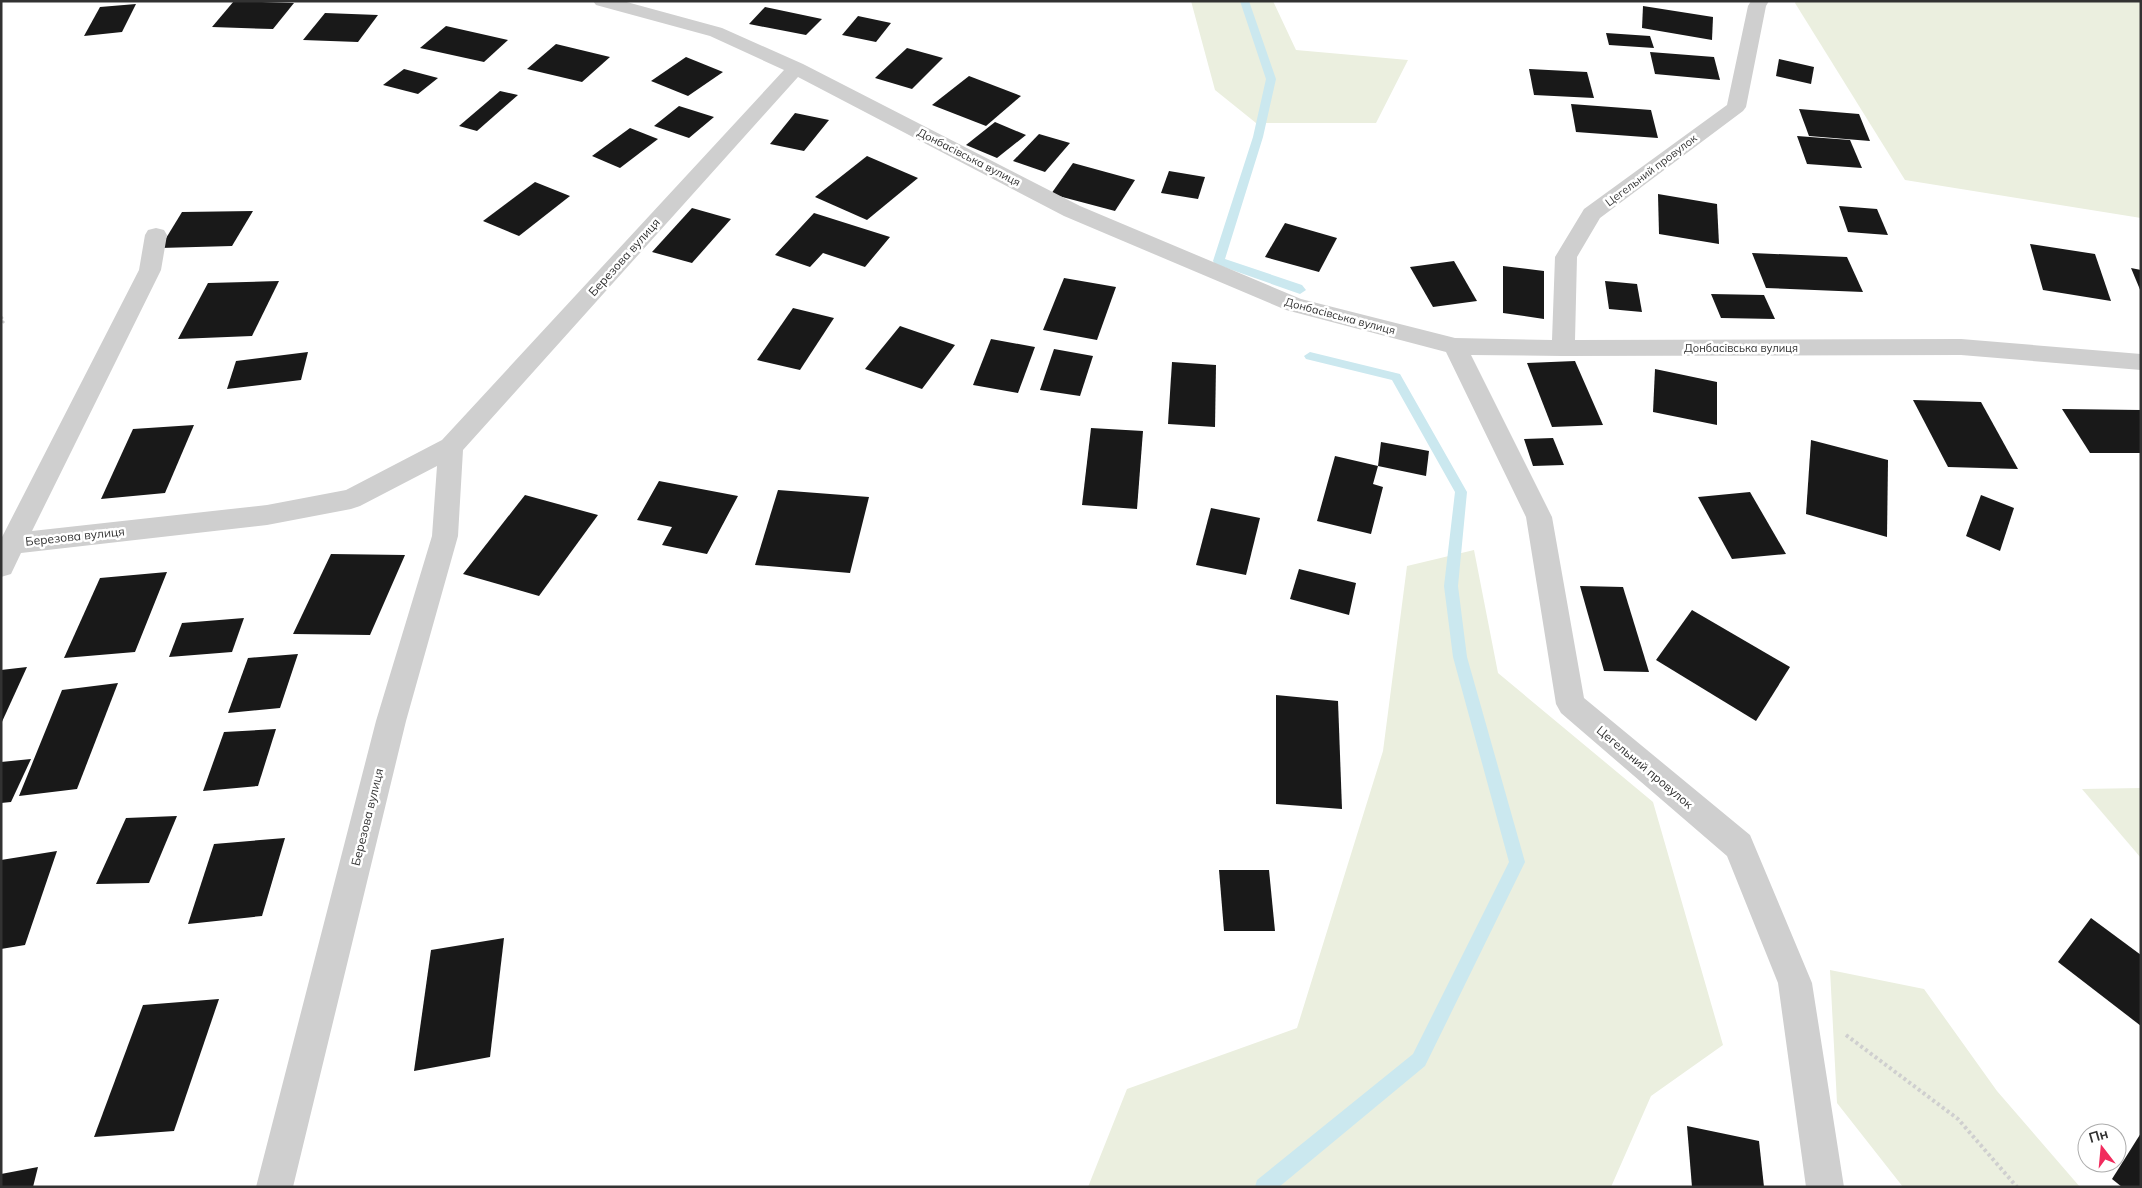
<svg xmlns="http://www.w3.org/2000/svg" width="2142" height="1188" font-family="Mulish,sans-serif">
	<rect width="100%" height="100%" fill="#fff"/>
	<g fill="#ebefdf">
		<polygon points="1191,1 1273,1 1296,50 1408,60 1376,123 1256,123 1215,90"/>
		<polygon points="1796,1 2141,1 2141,218 1905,180 1795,3"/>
		<polygon points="1474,550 1498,673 1653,802 1723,1045 1651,1096 1611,1187 1088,1187 1127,1089 1297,1028 1383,751 1407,566"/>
		<polygon points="2141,788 2141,858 2082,789"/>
		<polygon points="1830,970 1924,989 1997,1091 2080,1187 1903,1187 1837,1103"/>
	</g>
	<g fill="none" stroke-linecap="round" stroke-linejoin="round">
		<g fill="#cbe8ef" fill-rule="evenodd">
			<polygon points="1240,1 1249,1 1276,79 1263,137 1225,259 1302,285 1306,290 1300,294 1215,264 1213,261 1253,137 1266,79"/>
			<polygon points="1310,352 1400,374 1467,492 1458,586 1467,657 1525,862 1425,1066 1279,1187 1255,1187 1257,1180 1413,1054 1509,862 1453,657 1444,586 1455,492 1392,380 1306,359 1304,356"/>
		</g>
	</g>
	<g fill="#191919">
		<polygon points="234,1 235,1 294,3 273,29 212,27"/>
		<polygon points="136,4 122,32 84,36 100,7"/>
		<polygon points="1643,6 1713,17 1712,40 1642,28"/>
		<polygon points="765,7 822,19 806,35 749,24"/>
		<polygon points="325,13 378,15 358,42 303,40"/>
		<polygon points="858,16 891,23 876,42 842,35"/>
		<polygon points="446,26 508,40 484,62 420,48"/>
		<polygon points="1606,33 1650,36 1654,48 1609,45"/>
		<polygon points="556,44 610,57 582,82 527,69"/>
		<polygon points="907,48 943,58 912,89 875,78"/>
		<polygon points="1650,52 1714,57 1720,80 1655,74"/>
		<polygon points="686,57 723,72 688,96 651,81"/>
		<polygon points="1779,59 1814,67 1811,84 1776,76"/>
		<polygon points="404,69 438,78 418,94 383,85"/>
		<polygon points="1529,69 1587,72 1594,98 1534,95"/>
		<polygon points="969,76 1021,96 986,126 932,105"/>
		<polygon points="500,91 518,95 477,131 459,126"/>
		<polygon points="1571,104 1651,110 1658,138 1576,132"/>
		<polygon points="679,106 714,117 689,138 654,126"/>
		<polygon points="1799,109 1859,114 1870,141 1809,136"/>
		<polygon points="795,113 829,120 804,151 770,144"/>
		<polygon points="995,122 1026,135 997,158 966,145"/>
		<polygon points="630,128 658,139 620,168 592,156"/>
		<polygon points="1039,134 1070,143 1045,172 1013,161"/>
		<polygon points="1797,136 1850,140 1862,168 1807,164"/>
		<polygon points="867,156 918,178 867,220 815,197"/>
		<polygon points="1073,163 1135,180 1115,211 1051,194"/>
		<polygon points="1169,171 1205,177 1198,199 1161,193"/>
		<polygon points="535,182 570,196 519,236 483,221"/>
		<polygon points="1658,194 1717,204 1719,244 1659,234"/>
		<polygon points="1839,206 1877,209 1888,235 1848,232"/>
		<polygon points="692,208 731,219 692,263 652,252"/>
		<polygon points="253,211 232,246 160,248 182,212"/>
		<polygon points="814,213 890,237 865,267 823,253 810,267 775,255"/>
		<polygon points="1285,223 1337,238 1319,272 1265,257"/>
		<polygon points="2030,244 2095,254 2111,301 2043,290"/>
		<polygon points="1752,253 1847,257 1863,292 1766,288"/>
		<polygon points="1454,261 1477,301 1433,307 1410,267"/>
		<polygon points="1503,266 1544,271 1544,319 1503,313"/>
		<polygon points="2131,268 2141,270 2141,292"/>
		<polygon points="1064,278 1116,287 1097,340 1043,330"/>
		<polygon points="279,281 252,336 178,339 208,283"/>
		<polygon points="1605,281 1637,284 1642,312 1609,309"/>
		<polygon points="1711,294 1764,295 1775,319 1721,318"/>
		<polygon points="793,308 834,318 800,370 757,360"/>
		<polygon points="900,326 955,345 922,389 865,369"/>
		<polygon points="991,339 1035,347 1018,393 973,385"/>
		<polygon points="1054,349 1093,356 1080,396 1040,390"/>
		<polygon points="308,352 301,380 227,389 236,361"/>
		<polygon points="1575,361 1603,425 1552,427 1527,363"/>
		<polygon points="1172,362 1216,365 1215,427 1168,424"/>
		<polygon points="1655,369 1717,382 1717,425 1653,412"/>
		<polygon points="1913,400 1981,402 2018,469 1948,467"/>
		<polygon points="2062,409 2141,410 2141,453 2090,453"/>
		<polygon points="194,425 165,493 101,499 133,429"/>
		<polygon points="1091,428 1143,431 1137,509 1082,505"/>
		<polygon points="1553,438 1564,465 1533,466 1524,439"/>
		<polygon points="1811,440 1888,460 1887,537 1806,514"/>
		<polygon points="1381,442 1429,451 1426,476 1378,466"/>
		<polygon points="1335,456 1378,466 1373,484 1383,487 1371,534 1317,521"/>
		<polygon points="659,481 738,496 707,554 662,545 672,527 637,520"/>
		<polygon points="778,490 869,497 850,573 755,565"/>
		<polygon points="1750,492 1786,554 1732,559 1698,497"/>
		<polygon points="525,495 598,515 539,596 463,574"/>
		<polygon points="1981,495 2014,508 2000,551 1966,536"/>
		<polygon points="1211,508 1260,518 1246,575 1196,565"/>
		<polygon points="331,554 405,555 370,635 293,634"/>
		<polygon points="1299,569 1356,583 1349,615 1290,599"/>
		<polygon points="167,572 135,652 64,658 100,578"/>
		<polygon points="1580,586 1623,587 1649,672 1604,671"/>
		<polygon points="1692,610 1790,667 1756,721 1656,660"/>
		<polygon points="244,618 232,652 169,657 182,623"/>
		<polygon points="298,654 280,708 228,713 248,658"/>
		<polygon points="27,667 1,724 1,670"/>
		<polygon points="118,683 77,789 19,796 62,690"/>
		<polygon points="1276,695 1338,701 1342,809 1276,804"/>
		<polygon points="276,729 258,786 203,791 224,732"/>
		<polygon points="31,759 11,802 1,803 1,762"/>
		<polygon points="177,816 149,883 96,884 126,818"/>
		<polygon points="285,838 262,916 188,924 214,844"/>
		<polygon points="57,851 25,945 1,949 1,860"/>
		<polygon points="1219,870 1269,870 1275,931 1224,931"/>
		<polygon points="2091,918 2141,955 2141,1026 2058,962"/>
		<polygon points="504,938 490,1057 414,1071 431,950"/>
		<polygon points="219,999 174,1131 94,1137 143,1005"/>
		<polygon points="1687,1126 1759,1141 1764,1187 1692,1187"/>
		<polygon points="2141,1133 2141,1187 2122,1187 2112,1179"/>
		<polygon points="38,1167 33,1187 1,1187 1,1174"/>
	</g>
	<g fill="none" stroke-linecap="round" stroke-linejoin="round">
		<polyline stroke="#cfcfcf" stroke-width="3" stroke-dasharray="2.5 2.5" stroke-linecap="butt" points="1,317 4,321 1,324"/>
		<polyline stroke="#cfcfcf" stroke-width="4" stroke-dasharray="3 3" stroke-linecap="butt" points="1846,1035 1958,1119 2017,1187"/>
		<polygon fill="#cfcfcf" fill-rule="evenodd" points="593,1 623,1 722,28 803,64 1080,206 1301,299 1455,338 1552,340 1555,257 1581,214 1584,209 1727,105 1748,6 1751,1 1769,1 1766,6 1746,107 1743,111 1600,218 1577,257 1575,340 1961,339 2141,354 2141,370 1961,355 1563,356 1471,355 1552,517 1584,698 1750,835 1812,983 1844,1187 1806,1187 1778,983 1727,856 1561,713 1556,704 1526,517 1446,352 1286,310 1064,216 798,77 463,450 458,536 406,721 293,1187 256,1187 376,721 432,536 437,466 360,506 351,509 267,525 21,553 11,574 1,577 1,539 139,270 145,235 148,230 156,228 164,230 167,235 161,270 32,531 267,505 346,490 442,440 784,70 710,36 596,5"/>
	</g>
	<g text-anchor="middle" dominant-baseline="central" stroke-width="5" stroke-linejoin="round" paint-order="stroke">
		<g font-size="11" fill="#323232" stroke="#fff">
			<text transform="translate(969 157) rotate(27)">Донбасівська вулиця</text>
			<text transform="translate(1651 170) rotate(-37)">Цегельний провулок</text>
			<text transform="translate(1340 316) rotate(15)">Донбасівська вулиця</text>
			<text x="1741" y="348">Донбасівська вулиця</text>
		</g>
		<g font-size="12" fill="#323232" stroke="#fff">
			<text transform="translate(624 257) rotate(-48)">Березова вулиця</text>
			<text transform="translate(75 536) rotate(-6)">Березова вулиця</text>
			<text transform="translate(1645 767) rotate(40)">Цегельний провулок</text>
			<text transform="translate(367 817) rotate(-76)">Березова вулиця</text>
		</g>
	</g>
	<rect width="2142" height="1188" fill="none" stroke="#323232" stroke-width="5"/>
	<g transform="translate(2102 1148) rotate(344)"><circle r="24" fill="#ffffff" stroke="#adadad"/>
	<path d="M0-4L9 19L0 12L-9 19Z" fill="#f12b5d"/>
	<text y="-8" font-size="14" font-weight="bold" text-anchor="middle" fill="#323232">Пн</text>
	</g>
</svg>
